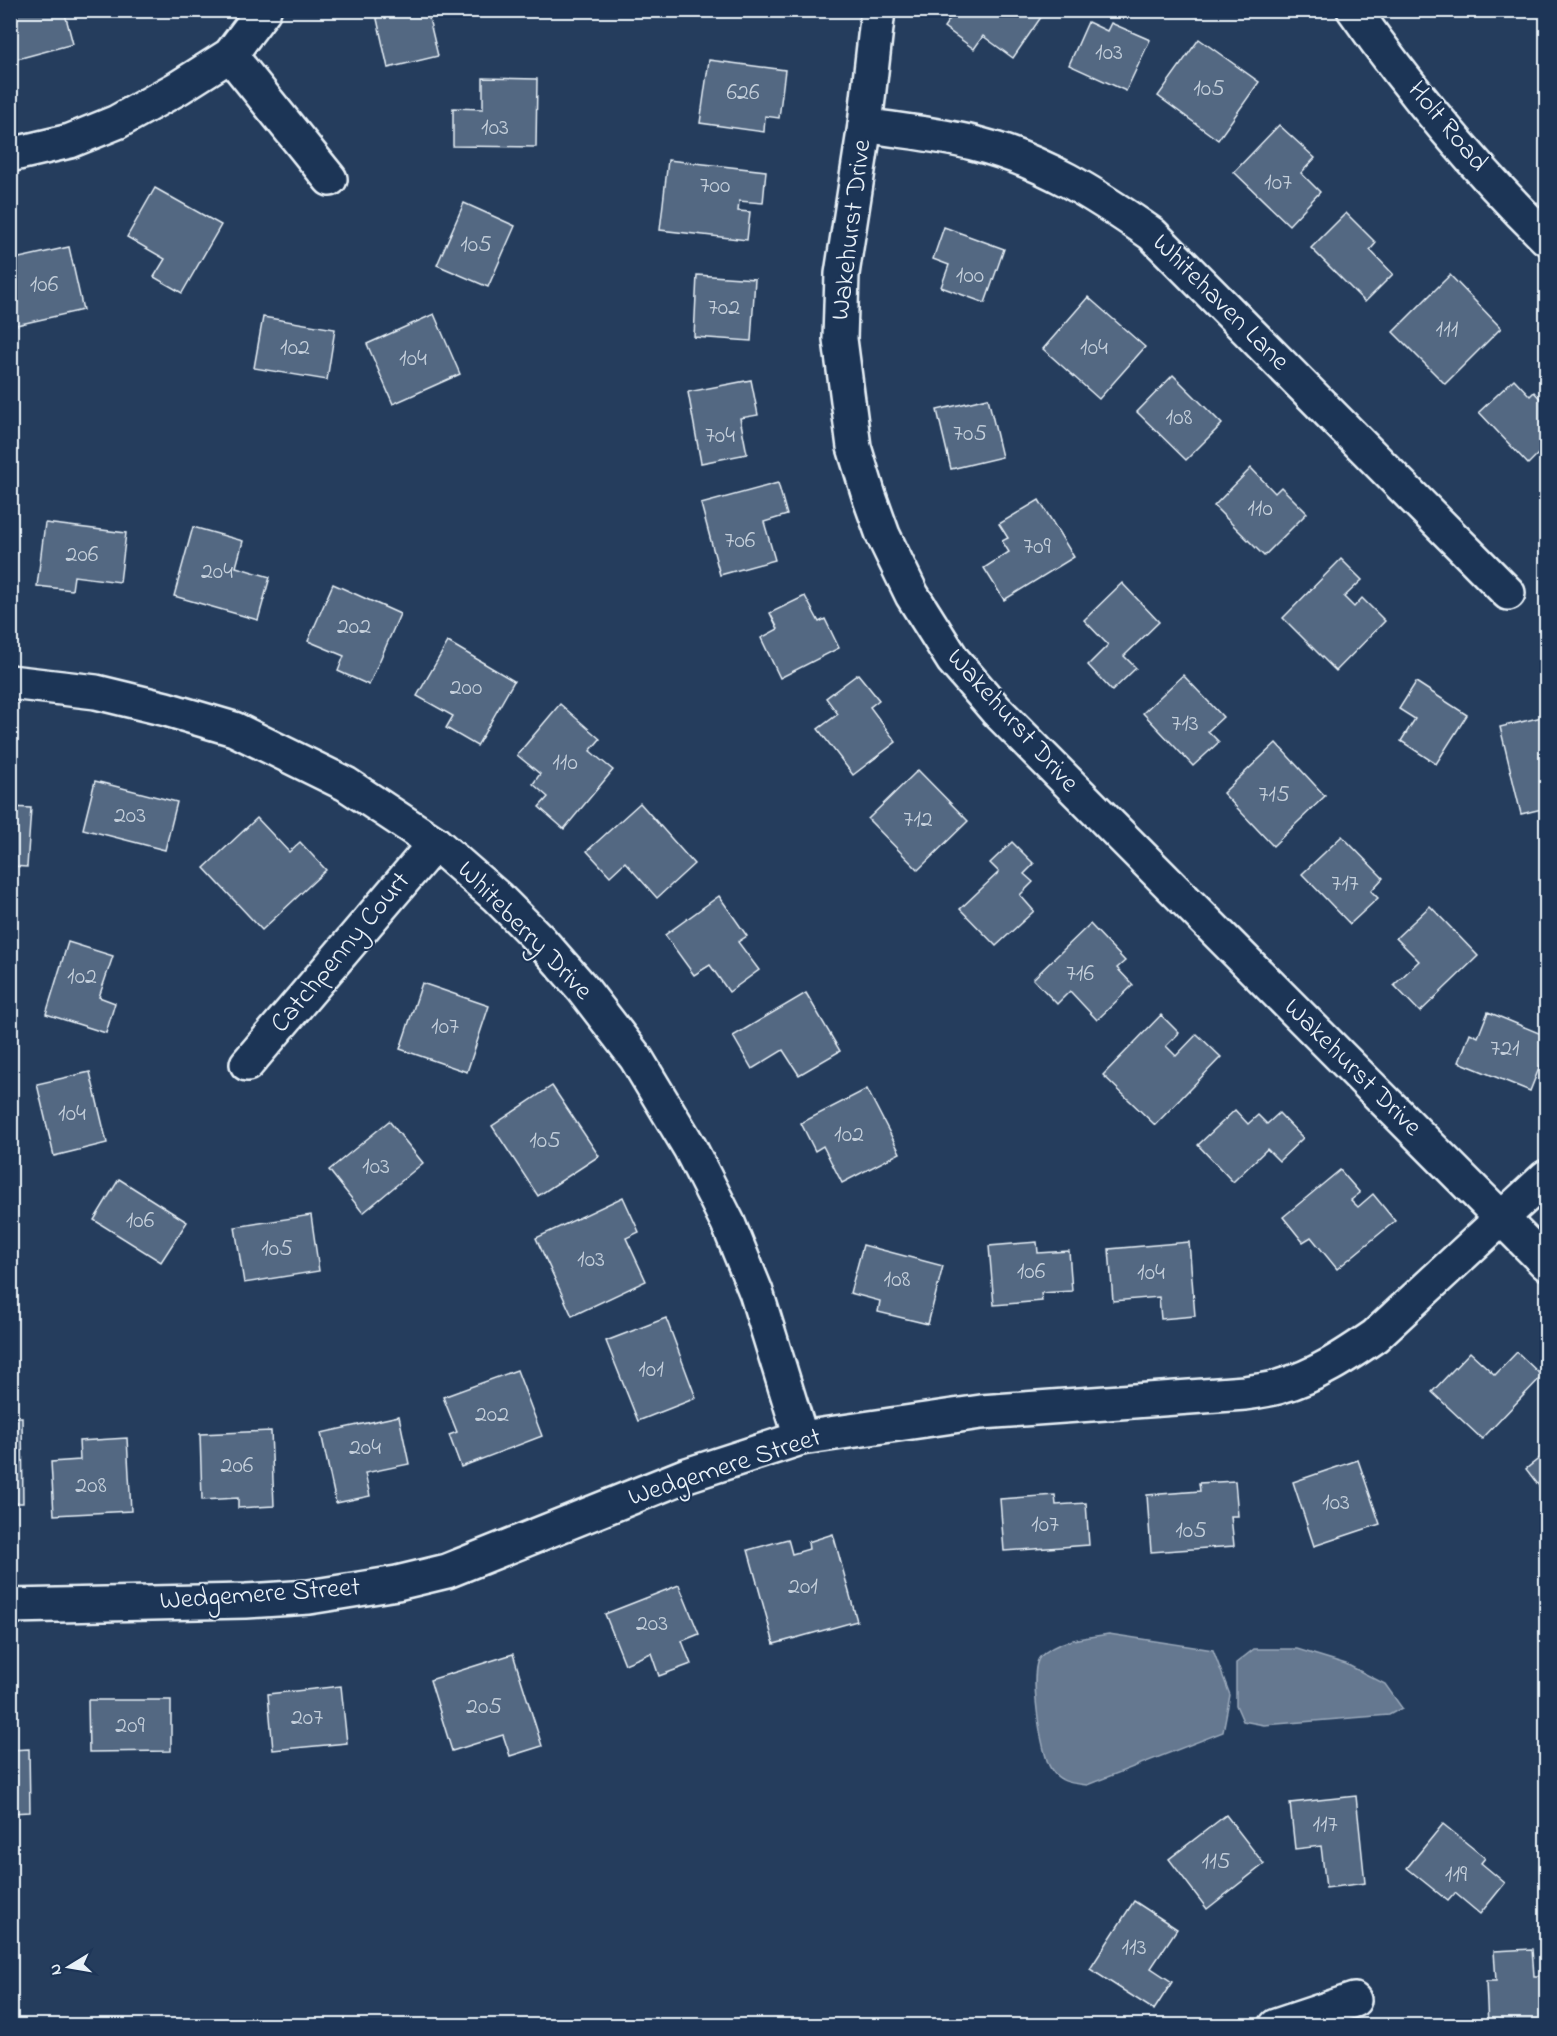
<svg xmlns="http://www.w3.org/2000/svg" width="1557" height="2036" font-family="'Indie Flower',sans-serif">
	<rect width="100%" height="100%" fill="#253d5d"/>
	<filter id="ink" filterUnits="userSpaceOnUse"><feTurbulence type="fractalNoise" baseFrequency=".0167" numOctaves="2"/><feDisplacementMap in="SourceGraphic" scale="12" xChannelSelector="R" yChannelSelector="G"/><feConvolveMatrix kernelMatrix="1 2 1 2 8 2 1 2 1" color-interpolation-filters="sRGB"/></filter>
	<g filter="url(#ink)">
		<g fill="#657890" stroke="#99a8ba" stroke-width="1.5">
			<path d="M1109 1634 1213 1650 1230 1695 1223 1732 1087 1785C1072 1783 1060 1783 1051 1769 1041 1755 1028 1669 1040 1657 1058 1639 1085 1638 1109 1634Z"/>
			<polygon points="1254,1649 1297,1649 1346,1664 1385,1684 1402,1708 1389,1715 1264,1725 1243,1721 1236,1705 1236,1663"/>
		</g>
		<g fill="#536782" stroke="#e8f1f8" stroke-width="1.5">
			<polygon points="10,10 64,10 73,44 10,61"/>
			<polygon points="375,10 427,10 438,56 388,68"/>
			<polygon points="956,10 1046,10 1013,58 983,36 974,49 944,27"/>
			<polygon points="1088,22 1107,31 1111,23 1150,40 1126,91 1069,65"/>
			<polygon points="1199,39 1259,82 1218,140 1158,96"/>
			<polygon points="709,60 785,70 779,118 765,116 764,132 700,123"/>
			<polygon points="483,78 537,79 536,147 453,146 453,108 483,109"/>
			<polygon points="1279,125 1315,158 1301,173 1320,192 1289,225 1234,172"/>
			<polygon points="668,160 766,171 763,203 739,201 738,211 750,212 747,240 660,230"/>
			<polygon points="155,188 221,225 182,293 154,277 165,259 127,237"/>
			<polygon points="464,203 515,226 488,287 437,265"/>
			<polygon points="1346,213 1376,243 1370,250 1393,274 1365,302 1311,248"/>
			<polygon points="944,227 1004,249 985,303 941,287 949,265 933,259"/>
			<polygon points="69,247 83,310 12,326 10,260"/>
			<polygon points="697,275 755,279 751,341 694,337"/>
			<polygon points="1450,275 1501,328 1445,384 1393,332"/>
			<polygon points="1088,297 1145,347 1099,399 1043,349"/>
			<polygon points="434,314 460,374 393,404 367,344"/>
			<polygon points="263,317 335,329 327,380 254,368"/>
			<polygon points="1173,375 1222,424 1186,460 1137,412"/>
			<polygon points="1514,379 1530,396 1534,392 1546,405 1546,446 1528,464 1479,412"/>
			<polygon points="751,380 758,415 740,418 747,454 701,463 688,392"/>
			<polygon points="988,398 1002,457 951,469 937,410"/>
			<polygon points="1251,468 1275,493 1281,487 1307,513 1264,556 1214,506"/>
			<polygon points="778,483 787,515 764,522 775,560 720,575 701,504"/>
			<polygon points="1039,500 1074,557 1004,600 984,568 1009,552 1002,541 1008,538 999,524"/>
			<polygon points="45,523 126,533 120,582 74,576 72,590 37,586"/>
			<polygon points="193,527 243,541 236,567 270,577 258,620 174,596"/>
			<polygon points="1341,559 1362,580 1344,597 1354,607 1362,598 1385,621 1336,671 1283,618"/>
			<polygon points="1122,583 1159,622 1124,656 1136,668 1112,691 1088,665 1108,645 1084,620"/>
			<polygon points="333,584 400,614 369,685 338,671 344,656 308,641"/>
			<polygon points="805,596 819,622 825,619 839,648 780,678 761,638 778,629 770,613"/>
			<polygon points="448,642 514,681 477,746 446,728 453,716 417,696"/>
			<polygon points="858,674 879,700 870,707 896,742 853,775 818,729 838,714 826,698"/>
			<polygon points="1183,675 1223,717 1208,731 1219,742 1193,766 1143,713"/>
			<polygon points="1416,682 1467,715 1436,764 1401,741 1415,719 1399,709"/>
			<polygon points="560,704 600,739 590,751 613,770 564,829 539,807 548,797 533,784 540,774 517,755"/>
			<polygon points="1546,716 1546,808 1521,814 1500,727"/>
			<polygon points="1276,743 1325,796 1273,846 1223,793"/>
			<polygon points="918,770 968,821 918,870 868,819"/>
			<polygon points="95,781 177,802 165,850 83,829"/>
			<polygon points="640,803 694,864 657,898 625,862 610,876 587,851"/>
			<polygon points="10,807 31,808 27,867 10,866"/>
			<polygon points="257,818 289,852 300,842 326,870 262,930 204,868"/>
			<polygon points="1342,836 1383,878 1371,891 1378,898 1350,924 1302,874"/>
			<polygon points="1012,842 1034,864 1024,874 1033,882 1020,895 1034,911 996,946 960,909 999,872 990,863"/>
			<polygon points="719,896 747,936 738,942 759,970 729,992 710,965 694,975 665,935"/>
			<polygon points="1430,906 1478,956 1420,1012 1394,985 1419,961 1396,938"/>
			<polygon points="1090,924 1125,961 1117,968 1133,985 1097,1020 1070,991 1057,1004 1033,979"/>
			<polygon points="68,942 113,956 99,997 115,1003 106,1033 46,1014"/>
			<polygon points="422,983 489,1006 467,1072 400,1049"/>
			<polygon points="806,993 840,1051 799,1075 783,1050 752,1069 733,1036"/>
			<polygon points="1488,1012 1546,1036 1546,1063 1542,1061 1530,1091 1459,1062 1470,1033 1478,1037"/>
			<polygon points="1161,1015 1179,1033 1166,1046 1176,1056 1197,1034 1221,1057 1155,1125 1103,1075"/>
			<polygon points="90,1072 107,1143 54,1156 37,1084"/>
			<polygon points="552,1086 599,1156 538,1196 492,1126"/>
			<polygon points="867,1089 900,1153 842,1183 823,1146 815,1151 801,1123"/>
			<polygon points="1235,1110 1248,1124 1258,1115 1267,1124 1279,1113 1303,1138 1279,1161 1267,1149 1233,1182 1198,1145"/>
			<polygon points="389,1121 423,1163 363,1213 329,1170"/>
			<polygon points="1340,1170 1360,1193 1351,1200 1358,1207 1373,1194 1395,1221 1337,1269 1311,1237 1303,1242 1283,1217"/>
			<polygon points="119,1179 187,1222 161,1262 94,1220"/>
			<polygon points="623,1197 639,1232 626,1238 646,1281 572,1316 536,1238"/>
			<polygon points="311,1215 319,1271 244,1283 235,1227"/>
			<polygon points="1037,1242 1038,1253 1069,1251 1072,1291 1041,1293 1042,1301 994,1305 989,1246"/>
			<polygon points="1189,1242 1195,1316 1161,1319 1159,1297 1113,1301 1109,1249"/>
			<polygon points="863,1245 943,1266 928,1324 878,1312 880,1301 850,1293"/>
			<polygon points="666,1318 696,1398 638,1421 606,1341"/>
			<polygon points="1470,1352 1495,1375 1517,1352 1542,1376 1482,1439 1432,1392"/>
			<polygon points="517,1370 542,1436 461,1467 449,1435 457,1432 443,1397"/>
			<polygon points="399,1416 409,1464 365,1473 370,1496 336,1503 321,1433"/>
			<polygon points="10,1417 22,1417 23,1503 10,1503"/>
			<polygon points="271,1431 274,1506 238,1508 238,1498 202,1500 200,1434"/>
			<polygon points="127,1438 131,1511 54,1515 51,1462 80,1460 79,1441"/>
			<polygon points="1546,1453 1546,1495 1526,1469"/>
			<polygon points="1358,1460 1380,1524 1314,1546 1293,1482"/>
			<polygon points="1235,1481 1238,1516 1231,1516 1234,1546 1151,1552 1147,1495 1200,1491 1199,1483"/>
			<polygon points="1055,1495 1056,1505 1086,1503 1089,1545 1004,1551 1000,1499"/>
			<polygon points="833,1534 857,1621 774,1644 748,1550 788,1539 792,1554 809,1549 808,1542"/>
			<polygon points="679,1585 699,1634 682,1641 691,1664 659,1676 651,1653 625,1664 605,1614"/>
			<polygon points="513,1654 542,1746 510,1756 503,1735 452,1751 430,1680"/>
			<polygon points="341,1686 347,1743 273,1750 268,1694"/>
			<polygon points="88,1700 171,1700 171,1751 89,1752"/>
			<polygon points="29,1749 30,1812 10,1813 10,1750"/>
			<polygon points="1356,1796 1365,1883 1326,1888 1321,1846 1295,1849 1290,1803"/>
			<polygon points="1226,1815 1264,1864 1207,1909 1169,1859"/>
			<polygon points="1443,1824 1485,1858 1481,1863 1505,1883 1480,1914 1455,1893 1448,1901 1407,1868"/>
			<polygon points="1134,1901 1177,1929 1151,1968 1172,1982 1154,2010 1090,1969"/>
			<polygon points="1532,1949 1534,1976 1542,1976 1545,2026 1488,2026 1486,1981 1496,1981 1494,1951"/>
		</g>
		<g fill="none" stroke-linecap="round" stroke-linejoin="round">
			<g stroke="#e8f1f8" stroke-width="38">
				<g id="minor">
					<polyline points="878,10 865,125 842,274 840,339 854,447 869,496 883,535 912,595 953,660 996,710 1546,1263"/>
					<path d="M1354 10C1411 91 1476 169 1546 238"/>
					<polyline points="230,55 330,179"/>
					<path d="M865 125C900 131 938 134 973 143 1042 160 1095 194 1152 234L1508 593"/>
					<polyline points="10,155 70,141 117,122 178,88 230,55 264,10"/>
					<polyline points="10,682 96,692 166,709 234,729 346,784 435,843 497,897 541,941 583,989 636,1058 690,1148 728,1223 756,1292 801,1438"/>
					<polyline points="247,1064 435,843"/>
					<path d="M10 1606 246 1601 309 1597 397 1583 447 1571 687 1475 801 1438 981 1412 1245 1393C1257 1391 1270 1390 1281 1386 1316 1376 1346 1356 1375 1336L1546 1177"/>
					<polyline points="1276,2026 1354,2000"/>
				</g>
			</g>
			<use href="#minor" stroke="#1d3557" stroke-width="33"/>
		</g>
	</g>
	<g text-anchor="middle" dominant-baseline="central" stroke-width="4.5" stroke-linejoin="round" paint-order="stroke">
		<g font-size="24" fill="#c3ceda">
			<text x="1109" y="53">103</text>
			<text x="1209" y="89">105</text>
			<text x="743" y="93">626</text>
			<text x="495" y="128">103</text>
			<text x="1278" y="183">107</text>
			<text x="715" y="186">700</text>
			<text x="476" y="245">105</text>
			<text x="970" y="276">100</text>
			<text x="44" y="285">106</text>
			<text x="724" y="308">702</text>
			<text x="1447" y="330">111</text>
			<text x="295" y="348">102</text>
			<text x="1094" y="348">104</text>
			<text x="413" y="359">104</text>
			<text x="1179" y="418">108</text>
			<text x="970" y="434">705</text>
			<text x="720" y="436">704</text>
			<text x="1260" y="509">110</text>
			<text x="740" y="541">706</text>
			<text x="1037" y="547">709</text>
			<text x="82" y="555">206</text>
			<text x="217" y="572">204</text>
			<text x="354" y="627">202</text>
			<text x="466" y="688">200</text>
			<text x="1185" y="724">713</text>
			<text x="565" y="763">110</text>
			<text x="1274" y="795">715</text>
			<text x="130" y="816">203</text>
			<text x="918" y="820">712</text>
			<text x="1345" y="884">717</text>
			<text x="1080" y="974">716</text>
			<text x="82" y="977">102</text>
			<text x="445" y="1027">107</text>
			<text x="1505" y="1049">721</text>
			<text x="72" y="1114">104</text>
			<text x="849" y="1135">102</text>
			<text x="545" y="1141">105</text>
			<text x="376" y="1167">103</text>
			<text x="140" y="1221">106</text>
			<text x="277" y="1249">105</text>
			<text x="591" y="1260">103</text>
			<text x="1031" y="1272">106</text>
			<text x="1151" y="1273">104</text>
			<text x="897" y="1280">108</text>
			<text x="651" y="1370">101</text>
			<text x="492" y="1415">202</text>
			<text x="365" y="1448">204</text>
			<text x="237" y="1466">206</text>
			<text x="91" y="1486">208</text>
			<text x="1336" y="1503">103</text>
			<text x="1045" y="1525">107</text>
			<text x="1191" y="1531">105</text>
			<text x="803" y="1587">201</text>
			<text x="652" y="1624">203</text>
			<text x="484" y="1707">205</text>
			<text x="307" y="1718">207</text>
			<text x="130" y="1726">209</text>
			<text x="1325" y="1825">117</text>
			<text x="1216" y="1862">115</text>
			<text x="1456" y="1875">119</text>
			<text x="1134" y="1948">113</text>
		</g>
		<g font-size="27" fill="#e8f1f8" stroke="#1d3557">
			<text transform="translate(1447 127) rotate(50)">Holt Road</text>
			<text transform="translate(852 230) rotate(-83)">Wakehurst Drive</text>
			<text transform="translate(1220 303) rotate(45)">Whitehaven Lane</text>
			<text transform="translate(1012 721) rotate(48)">Wakehurst Drive</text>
			<text transform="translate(524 931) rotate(46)">Whiteberry Drive</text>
			<text transform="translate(341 953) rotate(-50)">Catchpenny Court</text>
			<text transform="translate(1352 1068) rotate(45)">Wakehurst Drive</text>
			<text transform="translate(725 1468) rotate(-18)">Wedgemere Street</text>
			<text transform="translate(260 1595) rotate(-4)">Wedgemere Street</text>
		</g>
	</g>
	<rect width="1557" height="2036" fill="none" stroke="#1d3557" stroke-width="36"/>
	<rect x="18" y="18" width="1521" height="2000" fill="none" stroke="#e8f1f8" stroke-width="2" filter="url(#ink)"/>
	<g transform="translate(69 1967) rotate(259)" stroke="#1d3557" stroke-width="4.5" paint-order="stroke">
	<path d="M0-4.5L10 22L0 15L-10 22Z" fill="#e8f1f8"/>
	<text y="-9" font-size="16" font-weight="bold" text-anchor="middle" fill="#e8f1f8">N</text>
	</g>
</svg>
